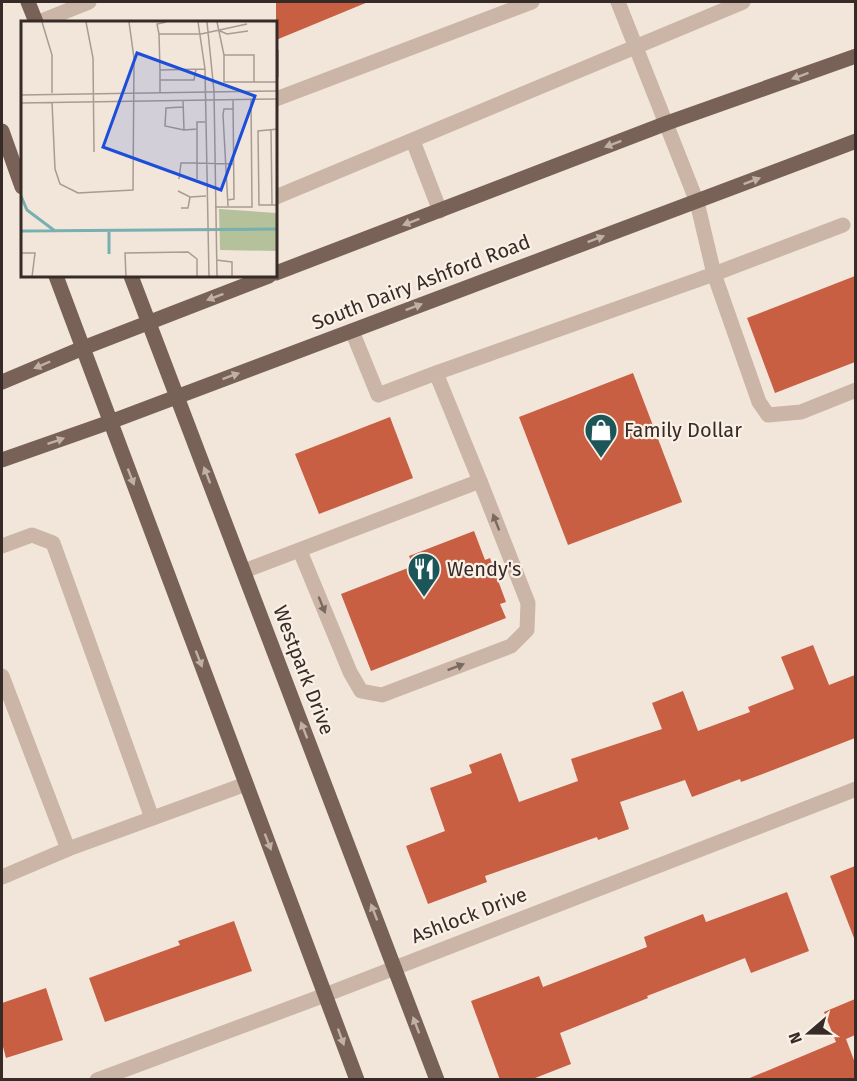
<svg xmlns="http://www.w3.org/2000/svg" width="857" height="1081" font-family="'Fira Sans',sans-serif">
	<rect width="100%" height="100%" fill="#f2e6da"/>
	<g fill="#c85e42">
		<polygon points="276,2 368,2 276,40"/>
		<polygon points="855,276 855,362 775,393 747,318"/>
		<polygon points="633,373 682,502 568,545 519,417"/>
		<polygon points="390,417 413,478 319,514 295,454"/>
		<polygon points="474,531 485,560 490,558 496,575 506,602 500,604 506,618 371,671 341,594 413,566 409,556"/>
		<polygon points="813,645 829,685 855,675 855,738 773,770 741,782 740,779 692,797 685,780 620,802 629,829 598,840 597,837 485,876 487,882 428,904 406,846 445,831 430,788 472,773 469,765 501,753 519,802 578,781 571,759 662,729 652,703 683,691 698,731 750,712 748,707 794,689 781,657"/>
		<polygon points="855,866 855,938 854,938 830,876"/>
		<polygon points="787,892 809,951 751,973 745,958 647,996 648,998 560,1033 571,1064 530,1080 500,1080 471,1001 539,976 543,987 647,947 644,937 703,914 706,922"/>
		<polygon points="234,921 252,971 105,1022 89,978 180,945 178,941"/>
		<polygon points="46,988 63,1040 6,1058 2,1043 2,1003"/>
		<polygon points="855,999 855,1035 846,1039 855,1063 855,1080 745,1080 836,1042 824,1012"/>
	</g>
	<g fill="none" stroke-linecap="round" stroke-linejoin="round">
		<g stroke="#cab5a6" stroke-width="15">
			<polyline points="39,22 89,2"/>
			<polyline points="276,99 532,2"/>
			<polyline points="413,141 440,211"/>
			<polyline points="276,197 743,2"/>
			<polyline points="843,225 714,274 759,402 768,415 801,412 856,390"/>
			<polyline points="436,373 714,274 697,202 618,2"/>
			<polyline points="2,546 32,535 53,543 152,818"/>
			<polyline points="300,551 350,672 361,691 382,695 511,646 527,630 528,603 480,481"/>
			<polyline points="244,571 480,481 436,373 378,395 352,331"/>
			<polyline points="2,676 68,849 2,877"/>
			<polyline points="68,849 246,784"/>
			<polyline points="97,1080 325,995 856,789"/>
		</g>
		<g stroke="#786258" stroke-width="15">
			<polyline points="28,2 36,22"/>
			<polyline points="2,131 22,187"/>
			<polyline points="276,273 667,123 856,56"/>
			<polyline points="56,276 357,1080"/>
			<polyline points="131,276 437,1080"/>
			<polyline points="2,382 83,348 269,276"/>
			<polyline points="2,460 110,422 856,141"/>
		</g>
	</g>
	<defs><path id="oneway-solid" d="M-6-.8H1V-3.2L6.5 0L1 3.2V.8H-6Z" transform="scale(1.5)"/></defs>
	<g fill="#c0b0a6">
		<use href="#oneway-solid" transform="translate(800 76) rotate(160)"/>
		<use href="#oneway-solid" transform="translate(613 144) rotate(159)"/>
		<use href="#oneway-solid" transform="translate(752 181) rotate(-21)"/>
		<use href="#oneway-solid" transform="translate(411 222) rotate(159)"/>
		<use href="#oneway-solid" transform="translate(596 239) rotate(-21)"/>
		<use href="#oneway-solid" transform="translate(215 297) rotate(159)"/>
		<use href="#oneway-solid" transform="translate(414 307) rotate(-21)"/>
		<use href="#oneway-solid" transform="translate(42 365) rotate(157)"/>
		<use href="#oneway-solid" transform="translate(231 376) rotate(-20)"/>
		<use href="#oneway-solid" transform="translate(56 441) rotate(-19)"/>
		<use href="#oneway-solid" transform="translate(207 475) rotate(-111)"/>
		<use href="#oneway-solid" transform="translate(131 477) rotate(69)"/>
		<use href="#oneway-solid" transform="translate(199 659) rotate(69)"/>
		<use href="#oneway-solid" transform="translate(304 730) rotate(-111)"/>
		<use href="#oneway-solid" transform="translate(268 842) rotate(69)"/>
		<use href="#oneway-solid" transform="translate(374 912) rotate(-111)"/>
		<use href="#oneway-solid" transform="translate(416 1025) rotate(-111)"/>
		<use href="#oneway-solid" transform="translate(341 1037) rotate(70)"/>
	</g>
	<g fill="#796960">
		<use href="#oneway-solid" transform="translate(496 522) rotate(-111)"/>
		<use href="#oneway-solid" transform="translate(322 605) rotate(68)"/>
		<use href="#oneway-solid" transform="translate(456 667) rotate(-21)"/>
	</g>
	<defs>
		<g id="shop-pin" transform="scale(1.725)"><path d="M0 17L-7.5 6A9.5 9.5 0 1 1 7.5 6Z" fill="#1c5658" stroke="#faf0e6"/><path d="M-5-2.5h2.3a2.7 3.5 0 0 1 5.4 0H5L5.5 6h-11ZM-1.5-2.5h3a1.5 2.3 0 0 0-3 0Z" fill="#fff"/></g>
		<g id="restaurant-pin" transform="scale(1.725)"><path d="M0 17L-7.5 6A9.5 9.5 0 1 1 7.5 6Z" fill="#1c5658" stroke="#faf0e6"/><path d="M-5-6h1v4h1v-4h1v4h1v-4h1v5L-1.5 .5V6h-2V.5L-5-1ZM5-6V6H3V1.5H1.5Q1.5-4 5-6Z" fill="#fff"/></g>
	</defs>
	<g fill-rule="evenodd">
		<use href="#shop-pin" x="601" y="430"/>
		<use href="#restaurant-pin" x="424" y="569"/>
	</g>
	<g text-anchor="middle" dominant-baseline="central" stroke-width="4.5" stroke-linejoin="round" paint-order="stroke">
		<g font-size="20" fill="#362b27" stroke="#faf0e6">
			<text transform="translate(421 282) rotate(-21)">South Dairy Ashford Road</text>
			<text transform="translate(304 670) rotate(69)">Westpark Drive</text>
			<text transform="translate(469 915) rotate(-21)">Ashlock Drive</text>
		</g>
		<g font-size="20" fill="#362b27" stroke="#faf0e6" text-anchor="start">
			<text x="624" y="430">Family Dollar</text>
			<text x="447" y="569">Wendy's</text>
		</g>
	</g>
	<g transform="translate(21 21)">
		<rect width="256" height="256" fill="#f2e6da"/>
		<path d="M198 188 256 192V230L199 229Z" fill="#b5c19a"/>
		<path fill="none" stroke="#78afb0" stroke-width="3" d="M0 175 6 189 34 210M0 210 257 208M88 210V233"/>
		<path fill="none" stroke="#a79b92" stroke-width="1.5" d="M21 1 31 34V72M65 1 72 37 73 131M177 1 184 48 188 256M186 1 193 70 196 256M196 1 203 34V61H257M199 10 206 13 227 10M138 13 136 3 145 1M257 29V56M203 34H233V61M184 48 139 49 138 13H180L226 3M139 49V71M139 59H173L175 48M0 74 257 70M162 79 163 109 176 108V101H184M31 81 34 148 39 163 57 172 112 169 113 37 108 1M0 82 257 78M162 86 145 87 144 105 163 109M176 108V142L213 143M250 108 251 184M257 108 237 110 238 184H257M158 158 160 142H176V158M157 170 169 176 185 175M206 179 213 178 212 79M207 185 202 94 203 88H212M194 186H231L230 78M160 187H167L169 176M0 232H14L11 256M195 239 211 241V256M105 256 104 232 167 231 176 238V256"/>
		<path fill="#1d4ed8" fill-opacity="0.15" stroke="#1d4ed8" stroke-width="3" d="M116 32 234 75 200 169 82 126Z"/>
		<rect width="256" height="256" fill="none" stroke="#362b27" stroke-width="3"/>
	</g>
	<rect width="857" height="1081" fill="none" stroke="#362b27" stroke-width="6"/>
	<g transform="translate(809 1033) rotate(250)" stroke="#faf0e6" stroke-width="4.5" paint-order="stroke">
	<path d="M0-4.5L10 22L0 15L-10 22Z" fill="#362b27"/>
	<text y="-9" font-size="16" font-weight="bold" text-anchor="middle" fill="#362b27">N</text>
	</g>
</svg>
